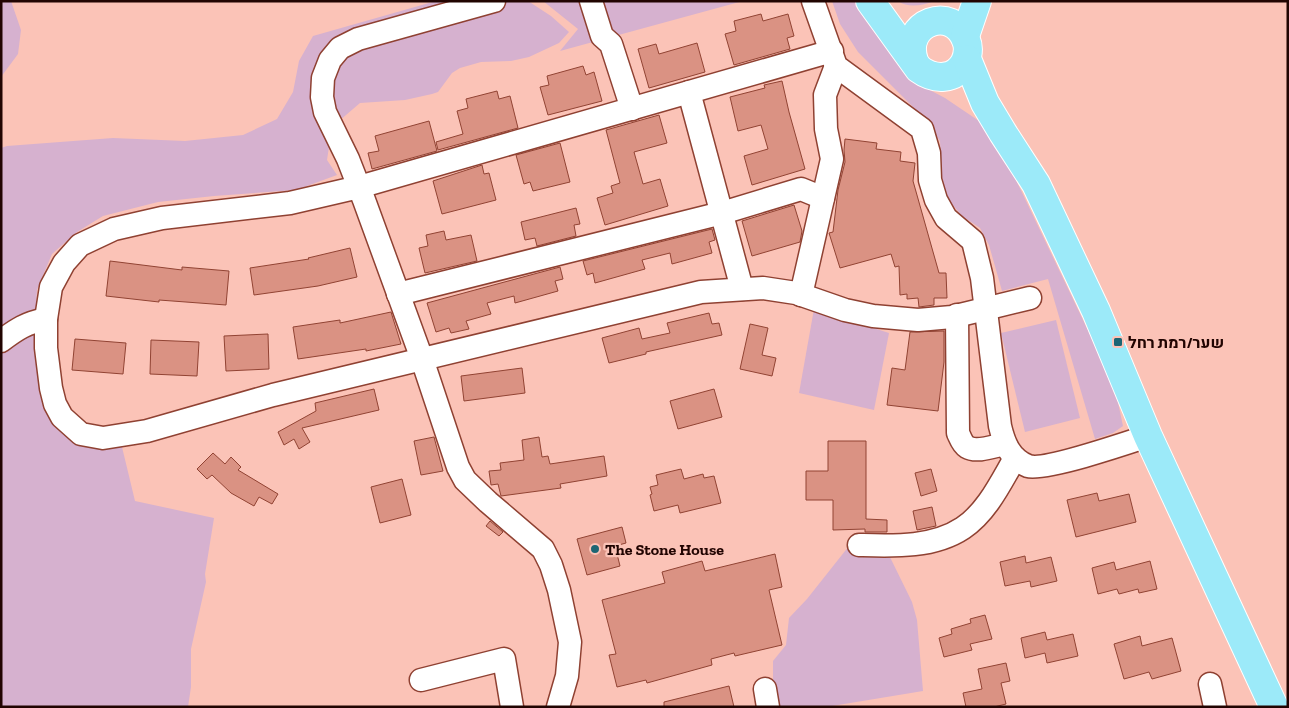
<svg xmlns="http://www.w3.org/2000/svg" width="1289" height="708" font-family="'Zilla Slab',Heebo,serif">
	<rect width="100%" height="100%" fill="#fbc3b7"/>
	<g fill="#d6b1cf">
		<polygon points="1,1 11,1 21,30 18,54 1,77"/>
		<polygon points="436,1 528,1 551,16 569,32 559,43 529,57 511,61 481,62 460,68 452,73 438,92 432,94 405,100 360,103 332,127 327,160 337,175 296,190 214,196 158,202 103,216 77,232 52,254 37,290 34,336 39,385 58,427 81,446 95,444 122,447 135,501 214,518 205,574 206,582 191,649 191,687 188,707 1,707 1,148 7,146 113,138 185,141 243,135 277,119 293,92 299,61 313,36"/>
		<polygon points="543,1 743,1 560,51 578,29"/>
		<polygon points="832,1 858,1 886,48 922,86 945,98 979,121 1003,153 1096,347 1116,393 1123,426 1113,433 1095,439 1048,279 1002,291 989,245 980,228 962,216 946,197 942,178 940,141 922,116 858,52 840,24"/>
		<path d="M898 1H935C923 5 909 9 898 1Z"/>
		<polygon points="814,309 889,333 874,410 799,393"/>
		<polygon points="1056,320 1080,418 1025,432 1001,333"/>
		<polygon points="849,546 886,549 912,602 917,620 923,691 826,707 773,707 773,661 786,645 789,618 807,599"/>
	</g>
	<g fill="#da9283" stroke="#914333">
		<polygon points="761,14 763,21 788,14 794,36 787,38 790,49 734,65 725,34 736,31 734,21"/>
		<polygon points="697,43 705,72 649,88 638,49 656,44 659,54"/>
		<polygon points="583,66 586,75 594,72 602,101 548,115 540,87 549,85 547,76"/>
		<polygon points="782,81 789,112 805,169 752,185 744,156 768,149 761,125 738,131 730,97 765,88 764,85"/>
		<polygon points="497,91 499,99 510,96 518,128 438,150 436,142 463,134 457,111 468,108 466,99"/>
		<polygon points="659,115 667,143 634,152 643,184 660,179 668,206 605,225 597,198 613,193 611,186 620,183 606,130"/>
		<polygon points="429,121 437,151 372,169 368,153 379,151 375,136"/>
		<polygon points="845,139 877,143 876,149 901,152 900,161 915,163 913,181 939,273 946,273 947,298 934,298 934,305 919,307 918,298 907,299 907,294 900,295 899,266 895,267 891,254 840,268 829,233 833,232 838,190 845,162 844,150"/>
		<polygon points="560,143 570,182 533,191 530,182 524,184 516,155"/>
		<polygon points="482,165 484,174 489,173 496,200 442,214 433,181"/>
		<polygon points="794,205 802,231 800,242 752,256 742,221"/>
		<polygon points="576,208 580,224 574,225 576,236 537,246 535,238 525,240 521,222"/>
		<polygon points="712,229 715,240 709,242 712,253 672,264 670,253 642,260 645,269 595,283 593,273 587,275 583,261"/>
		<polygon points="444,231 446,240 471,235 477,261 425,273 419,248 428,246 426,235"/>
		<polygon points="350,248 357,277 318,286 254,295 250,268 309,259 308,258"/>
		<polygon points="110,261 182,270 182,267 229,271 226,305 159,300 159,302 106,296"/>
		<polygon points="560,267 563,279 555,281 558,291 515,303 514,296 487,303 491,314 466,321 469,329 451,333 449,328 436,332 427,303"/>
		<polygon points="391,312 401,344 366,351 366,349 298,359 293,327 340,320 340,323"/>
		<polygon points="709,313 712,324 719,323 722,335 646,352 646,354 609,363 602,338 639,328 642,339 670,333 667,323"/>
		<polygon points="750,324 768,328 762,355 776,358 772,376 740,369"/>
		<polygon points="944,331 944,362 938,411 887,405 892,368 905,370 910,332"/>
		<polygon points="268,334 269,369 226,371 224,336"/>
		<polygon points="75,339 126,343 123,374 72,370"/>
		<polygon points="151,340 199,342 197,376 150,374"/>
		<polygon points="522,368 525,393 464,401 461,376"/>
		<polygon points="374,389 379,410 302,428 310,442 299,449 294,439 284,445 278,432 316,411 315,403"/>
		<polygon points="714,389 722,417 678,429 670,401"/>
		<polygon points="434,437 443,471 421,475 414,441"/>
		<polygon points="539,437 542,457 548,456 550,464 604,456 607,476 560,484 561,488 501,496 498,484 491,485 489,471 501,470 500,463 524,460 522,440"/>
		<polygon points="828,441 866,441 866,519 887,520 887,532 865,532 865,529 833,530 833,500 806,500 806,471 828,471"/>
		<polygon points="213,453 225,464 231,457 241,467 238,470 278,494 272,504 259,497 254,506 231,493 212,475 207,479 197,469"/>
		<polygon points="681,469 684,479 703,474 704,478 714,476 721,503 680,513 678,505 654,511 650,495 652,494 650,487 658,485 656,475"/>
		<polygon points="931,469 937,491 921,496 915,473"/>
		<polygon points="402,479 411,515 380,523 371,487"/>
		<polygon points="1097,493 1099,501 1129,494 1136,522 1076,537 1067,500"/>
		<polygon points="932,507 936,526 917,530 913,511"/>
		<polygon points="490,521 503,532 499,536 486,526"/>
		<polygon points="622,527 626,543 615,546 620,566 587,575 577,539"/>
		<polygon points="775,554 782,587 769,590 782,645 735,656 734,653 711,659 712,665 647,683 646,680 617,687 609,655 616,654 602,600 665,583 662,572 702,561 705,571"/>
		<polygon points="1025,556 1026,563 1051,557 1057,581 1031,587 1030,581 1005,586 1000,562"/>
		<polygon points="1150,561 1157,589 1139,593 1138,589 1119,594 1117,589 1098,594 1092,568 1114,562 1116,570"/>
		<polygon points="985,615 992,639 970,644 972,650 944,657 939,638 952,634 951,629 971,623 970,619"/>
		<polygon points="1045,632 1047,640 1073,634 1078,656 1047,663 1045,653 1025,658 1021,638"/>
		<polygon points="1140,636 1142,646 1172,638 1181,671 1152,679 1149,672 1124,679 1114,644"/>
		<polygon points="1006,663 1010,681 1001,683 1006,704 994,707 966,707 963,693 982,689 978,669"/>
		<polygon points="729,686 734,707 664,707 664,702"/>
	</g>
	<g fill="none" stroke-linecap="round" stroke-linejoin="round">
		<g stroke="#8f4132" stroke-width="25">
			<g id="minor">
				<polyline points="494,1 358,39 340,48 330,60 323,78 322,97 325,112 348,159 364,200 422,359 458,467 465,480 488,502 543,549 551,565 559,590 570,642 567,676 558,707"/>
				<polyline points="591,1 602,36 611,44 632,109"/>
				<path d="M813 1 836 66 922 129 929 153 930 180 936 200 946 218 973 241 982 278 1000 426C1004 443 1010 459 1028 466 1044 471 1127 443 1148 436"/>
				<polyline points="832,51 359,187 290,203 162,218 114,229 80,245 64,263 51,287 46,319 46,348 51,388 55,404 62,417 81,434 103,438 147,431 273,395 701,292 763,288 796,293 845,310 873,316 918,320 952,317 1030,298"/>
				<polyline points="689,92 742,289"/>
				<polyline points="398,294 722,213 801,189 823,198"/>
				<polyline points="801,295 832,159 826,129 825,95 836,66"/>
				<path d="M957 315 958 433C960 437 962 444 967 447 977 453 994 446 1005 444"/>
				<path d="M1 341C17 329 26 323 46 319"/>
				<path d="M859 545C893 546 933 548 963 528 987 512 1001 482 1015 458"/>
				<polyline points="421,680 504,659 512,707"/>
				<polyline points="1210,684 1215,707"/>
				<polyline points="765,689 768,707"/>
			</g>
		</g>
		<g stroke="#fff" stroke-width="30">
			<g id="major">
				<path d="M870 1 919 69C934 80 955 81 965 62 968 55 969 47 966 40 953 4 901 22 914 61"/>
				<polyline points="965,36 977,1"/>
				<polyline points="967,59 985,103 1003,133 1036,184 1096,311 1148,436 1274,707"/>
			</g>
		</g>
		<use href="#minor" stroke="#fff" stroke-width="22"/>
		<use href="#major" stroke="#9ceaf9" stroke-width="28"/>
	</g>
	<g fill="#1c6573" stroke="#fbc3b7" stroke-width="2">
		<rect x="1113" y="337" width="10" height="10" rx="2.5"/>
		<circle cx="595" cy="549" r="5"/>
	</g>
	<g text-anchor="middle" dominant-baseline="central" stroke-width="4.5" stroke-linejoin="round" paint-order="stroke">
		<g font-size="16" font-weight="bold" fill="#210401" stroke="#fbc3b7" text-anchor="start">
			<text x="1128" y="342">שער/רמת רחל</text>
			<text x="605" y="549">The Stone House</text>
		</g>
	</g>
	<rect width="1289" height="708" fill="none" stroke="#210401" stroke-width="5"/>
</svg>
